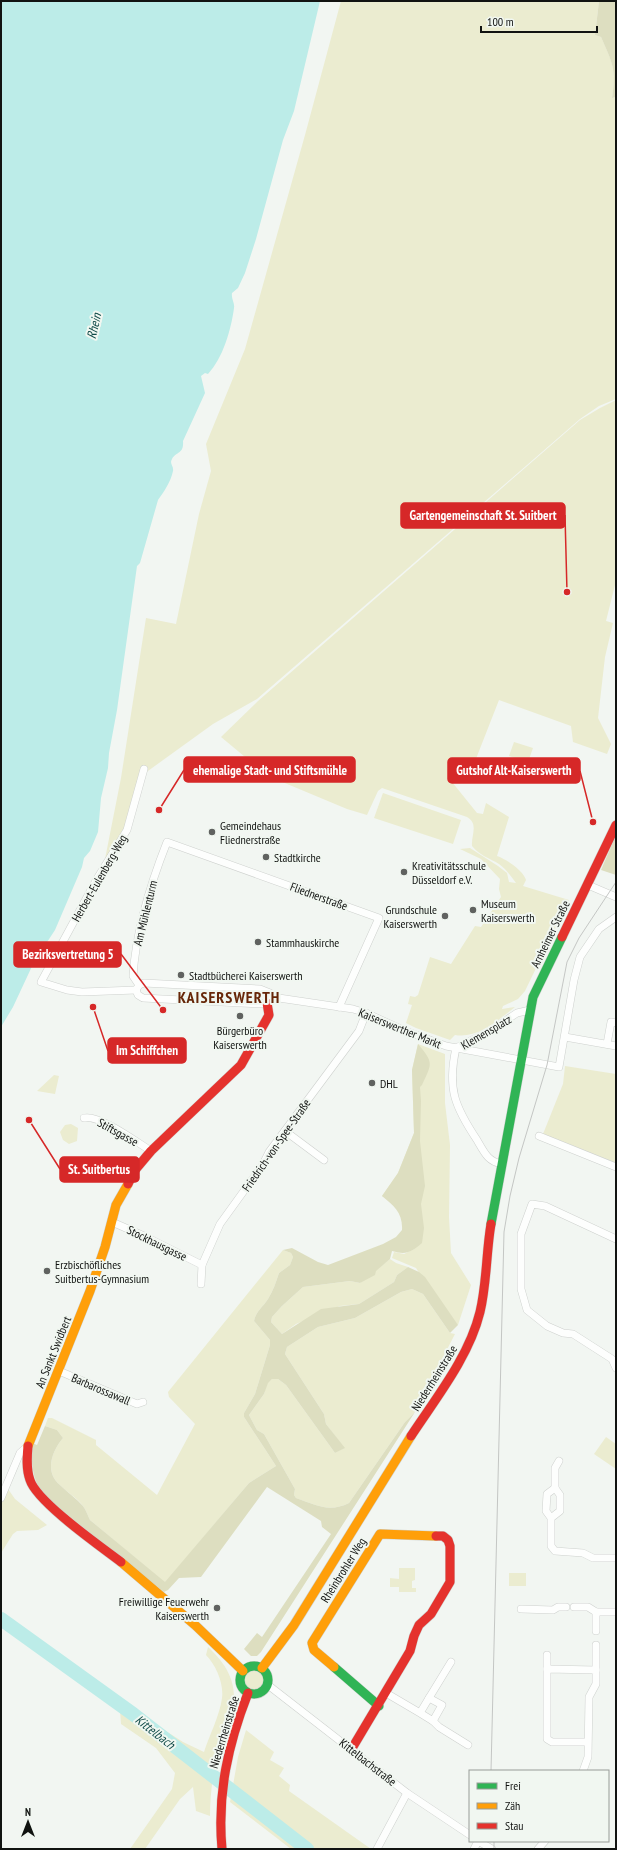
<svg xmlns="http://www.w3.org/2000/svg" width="617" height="1850" font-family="'PT Sans Narrow',sans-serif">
	<rect width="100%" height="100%" fill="#f2f6f2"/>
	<g fill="#ebecd0">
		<path d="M341 1H599L595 35 601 37C612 61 617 70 612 98L616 97V399L599 406 580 419 257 699 213 724 141 776 126 828 105 859 121 778 146 618 176 624 199 514 211 471 206 444 245 349 305 135Z"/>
		<path d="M616 400V581L606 621 613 623 605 657 598 718 611 744 607 754 573 742 571 726 499 700 472 769 471 774 452 782 477 813 483 814 486 803 509 817 497 856C506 859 523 870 526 880L523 886 569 900 525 991 518 999 503 1006 502 1009 515 1007C498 1020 478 1039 455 1035L450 1040 416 1028 406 1023 412 1005 408 1004 410 996 415 997 418 995 430 957 451 964 475 926 481 927 501 897 499 889 500 879 481 859 460 849 470 848 498 866 507 873 509 882 516 883C511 876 506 869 499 864 489 858 479 855 472 846 471 835 479 824 467 817L382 788 378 791 367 815 347 809 268 776 221 737 258 701 580 420 600 408Z"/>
		<polygon points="514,742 533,748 528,762 509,756"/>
		<polygon points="383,793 461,820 453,844 374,818"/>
		<polygon points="418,1044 445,1054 445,1103 450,1145 449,1217 451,1253 471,1285 458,1325 443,1310 416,1268 392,1258 394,1252 404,1254 414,1249 406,1212 382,1196 398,1173 414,1133 412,1070"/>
		<polygon points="565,1066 616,1074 616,1163 543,1134 563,1084"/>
		<polygon points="54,1075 59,1076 55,1094 37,1091"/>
		<polygon points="71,1124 78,1128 77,1141 69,1144 63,1140 60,1132 65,1125"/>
		<path d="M283 1250 291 1253 293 1257 290 1265 279 1273C276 1282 273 1291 268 1299 263 1307 256 1311 254 1321L270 1340V1345L255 1394 244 1413V1417L276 1466 249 1483 165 1583 90 1520C88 1516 86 1510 83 1506 76 1497 68 1493 60 1485 44 1472 52 1451 63 1438L57 1430 45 1426 48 1418H52L96 1440V1445L157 1495 195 1424 169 1397 168 1392Z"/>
		<polygon points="390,1259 396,1263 408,1267 397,1275 394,1282 359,1304 340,1306 296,1324 282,1334 271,1322 272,1317 282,1306 303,1287 350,1281 360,1283"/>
		<path d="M412 1289 423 1294 450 1333 455 1334 415 1412 405 1422 349 1503C329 1513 316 1505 296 1498L294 1495 295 1489 264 1434 257 1430 249 1415 264 1394 267 1383 272 1379H278L286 1385 335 1453 344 1448 326 1424 324 1414 285 1354 287 1347 318 1327 355 1318 401 1292Z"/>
		<polygon points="606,1437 616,1444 616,1469 594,1454"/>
		<polygon points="8,1489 15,1499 47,1525 38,1530 17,1531 13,1534 1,1553 1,1502"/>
		<polygon points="399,1568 415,1568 415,1580 412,1581 412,1588 416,1588 416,1592 399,1592 399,1587 390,1587 390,1578 399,1579"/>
		<rect x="509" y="1573" width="17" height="13"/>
		<path d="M208 1647C223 1661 235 1677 234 1700 233 1714 223 1729 219 1743 214 1767 210 1792 210 1816L196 1811 193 1787 180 1799 145 1849H130L172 1789 175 1773 156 1748 121 1724 120 1710 141 1715 183 1742 204 1752C209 1736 220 1715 222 1698 224 1684 216 1665 206 1655Z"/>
		<circle cx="254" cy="1680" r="10"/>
		<polygon points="246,1730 274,1752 270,1760 284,1768 279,1776 290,1785 289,1791 371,1849 291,1849 230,1802 238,1757"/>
	</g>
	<g fill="#dddec0">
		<path d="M599 1H616V97L612 98C617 70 612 62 601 37L595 35Z"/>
		<polygon points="616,835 616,875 601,870"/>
		<path d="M418 1044C434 1063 432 1063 422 1085L420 1087 421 1101 420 1141 425 1186 421 1204 424 1228 422 1243C410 1253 406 1255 392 1251L390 1259 376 1271 375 1275 360 1283 350 1281 303 1287 282 1306 272 1317 271 1322 282 1334 321 1309 359 1304 394 1282 397 1275 408 1267 419 1272 425 1277 458 1325 450 1333 423 1294 412 1289 401 1292 355 1318 318 1327 287 1347 285 1354 324 1414 326 1424 345 1448 335 1453 286 1385 278 1379H272L268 1383 264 1394 249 1415 257 1430 264 1434 295 1489 294 1495 296 1498C316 1505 329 1513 349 1503L405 1422 415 1412 261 1652 257 1656H251L244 1649 257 1633 262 1637 331 1534 322 1527 321 1521 267 1487 201 1577 179 1578 168 1590 164 1592 45 1497C32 1480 31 1464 32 1443L37 1445 45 1426 57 1430 63 1438C52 1451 44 1472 60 1485 68 1493 76 1498 83 1506 86 1510 88 1516 90 1520L165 1582 249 1483 276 1466 244 1417V1413L255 1394 270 1345V1340L254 1321C256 1311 263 1307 268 1299 273 1291 276 1282 279 1273L290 1265 293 1257 291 1253 283 1250 292 1248 318 1262 328 1265 383 1244 396 1237 402 1230C403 1213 394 1206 382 1196L398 1173 414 1133 412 1070Z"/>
	</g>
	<path fill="#bcece8" d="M1 1H320L294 111 283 140 256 239 245 273 238 288 232 293C231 299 235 303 234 308 231 330 223 358 208 374L205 373 201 376 205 393 183 441C184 454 177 451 172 459 169 464 174 466 173 471 171 481 164 492 158 500L140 563 137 566 117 710 109 753 108 768 101 798 98 832 90 851 84 858 82 867 55 930 34 962 13 1007 1 1027Z"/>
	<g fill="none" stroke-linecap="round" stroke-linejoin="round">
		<polyline stroke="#bcece8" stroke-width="14" points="1,1619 133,1714 307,1849"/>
		<g stroke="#ced1ce" stroke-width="8">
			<g id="street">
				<polyline points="588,885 616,897"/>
				<path d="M139 985 133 976C136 930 150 885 167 842L379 918 339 1007"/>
				<polyline points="136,990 139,985 144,983 260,989 270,993 272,997 353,1009 366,1013 403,1030 446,1046 559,1067 574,980 580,957 599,929 616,917"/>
				<polyline points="136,990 82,992 67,990 41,982 98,877 127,830 144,769"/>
				<polyline points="136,990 138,995 143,998 262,1004 270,1001"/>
				<polyline points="565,1037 616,1046"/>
				<polyline points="607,1044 611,1022 616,1023"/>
				<path d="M456 1048C447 1089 455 1107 477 1140 484 1152 488 1162 502 1164"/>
				<polyline points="456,1048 490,1031 517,1013 530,1010"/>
				<path d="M84 1118C99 1114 138 1143 151 1151"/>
				<polyline points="285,1131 324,1160"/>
				<polyline points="539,1136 616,1167"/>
				<polyline points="112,1222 144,1236 202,1265"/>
				<polyline points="616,1239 545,1206 532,1204 521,1234 521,1289 527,1310 547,1326 563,1333 573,1334 612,1359 616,1368"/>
				<polyline points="201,1284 202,1265 220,1224 262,1166 269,1152 359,1031 366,1013"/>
				<polyline points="59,1371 137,1404 143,1402"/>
				<polyline points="555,1488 555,1468 559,1461"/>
				<polyline points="1,1498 20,1453 28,1446"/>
				<polyline points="551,1518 546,1511 547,1494 555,1488 560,1495 560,1511 551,1518 551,1546 555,1551 583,1553 593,1558 616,1558"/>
				<polyline points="574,1607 588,1607 596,1612 616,1612"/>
				<polyline points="521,1609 553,1610 558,1607 566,1607"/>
				<polyline points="596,1631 596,1612"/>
				<polyline points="547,1655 547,1669"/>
				<polyline points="596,1670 596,1645"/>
				<polyline points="268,1685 407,1793 470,1835"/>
				<polyline points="386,1693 420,1713 429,1698 442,1705 433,1721 420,1713"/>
				<polyline points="429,1698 451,1662"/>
				<polyline points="433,1721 439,1727 468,1745"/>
				<polyline points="583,1771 588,1757 589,1697 596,1684 596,1670 547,1669 547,1739 552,1742 588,1742"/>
				<polyline points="377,1849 407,1793"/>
				<polyline points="474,1849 478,1841 492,1849"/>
				<polyline points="538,1849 545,1841"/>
			</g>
		</g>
		<g stroke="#ced1ce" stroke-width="10">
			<g id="fast">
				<polyline points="491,1224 533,997 562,937"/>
				<circle cx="254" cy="1680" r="14"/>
				<polyline points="334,1667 379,1706"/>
			</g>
		</g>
		<g stroke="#ced1ce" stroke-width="10">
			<g id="slow">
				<polyline points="28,1446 90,1291 105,1247 116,1205 128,1184"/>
				<polyline points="121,1562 195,1625 243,1671"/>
				<polyline points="334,1667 314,1650 312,1643 380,1534 436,1536"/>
				<polyline points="262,1668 294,1625 411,1436"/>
			</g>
		</g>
		<g stroke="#ced1ce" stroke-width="10">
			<g id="jam">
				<polyline points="562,937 616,825"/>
				<polyline points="128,1184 135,1170 151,1151 241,1065 269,1015 267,1003"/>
				<path d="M411 1436C436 1398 469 1357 480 1312 487 1283 486 1253 491 1224"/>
				<path d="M28 1446C27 1457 26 1469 30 1480 37 1502 100 1546 121 1562"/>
				<polyline points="351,1750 410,1651 414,1636 419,1625 431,1614 450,1582 450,1546 448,1540 443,1536 436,1536"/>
				<path d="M222 1849C217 1794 228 1744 248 1693"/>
			</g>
		</g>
		<use href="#street" stroke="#fdfefd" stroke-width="7"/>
		<use href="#fast" stroke="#30b455" stroke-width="9"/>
		<use href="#slow" stroke="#ff9f0a" stroke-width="9"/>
		<use href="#jam" stroke="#e5322d" stroke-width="9"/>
		<g stroke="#c4c6c4" stroke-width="1">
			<polyline points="491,1771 504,1232 510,1196 519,1158 547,1065 567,962 579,938 616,882"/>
			<polyline points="494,1849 494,1841"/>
		</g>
	</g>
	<g fill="#606260" stroke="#f1f7f1" stroke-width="1.5">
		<circle cx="212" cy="832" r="4"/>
		<circle cx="266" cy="857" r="4"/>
		<circle cx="404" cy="872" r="4"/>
		<circle cx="473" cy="910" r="4"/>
		<circle cx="445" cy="916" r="4"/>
		<circle cx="258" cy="942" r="4"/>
		<circle cx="181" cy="975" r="4"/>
		<circle cx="240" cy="1016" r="4"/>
		<circle cx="372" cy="1083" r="4"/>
		<circle cx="47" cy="1271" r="4"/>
		<circle cx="217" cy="1608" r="4"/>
	</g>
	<g text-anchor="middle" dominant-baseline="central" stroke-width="4" stroke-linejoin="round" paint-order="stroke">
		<g font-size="12" fill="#111311" stroke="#f1f7f1" text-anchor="start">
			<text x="220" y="825">Gemeindehaus<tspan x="220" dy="14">Fliednerstraße</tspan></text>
			<text x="274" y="857">Stadtkirche</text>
			<text x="412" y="865">Kreativitätsschule<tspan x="412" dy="14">Düsseldorf e.V.</tspan></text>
			<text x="481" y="903">Museum<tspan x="481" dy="14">Kaiserswerth</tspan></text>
			<text x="437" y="909" text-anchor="end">Grundschule<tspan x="437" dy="14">Kaiserswerth</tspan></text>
			<text x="266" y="942">Stammhauskirche</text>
			<text x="189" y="975">Stadtbücherei Kaiserswerth</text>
			<text x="240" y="1030" text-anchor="middle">Bürgerbüro<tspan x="240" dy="14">Kaiserswerth</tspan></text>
			<text x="380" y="1083">DHL</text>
			<text x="55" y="1264">Erzbischöfliches<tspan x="55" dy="14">Suitbertus-Gymnasium</tspan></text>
			<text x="209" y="1601" text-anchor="end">Freiwillige Feuerwehr<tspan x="209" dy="14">Kaiserswerth</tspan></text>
		</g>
		<g font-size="12" fill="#111311" stroke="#f1f7f1">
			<text transform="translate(99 878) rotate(-60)">Herbert-Eulenberg-Weg</text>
			<text transform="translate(319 896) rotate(20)">Fliednerstraße</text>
			<text transform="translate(145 913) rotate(-76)">Am Mühlenturm</text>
			<text transform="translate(550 934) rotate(-64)">Arnheimer Straße</text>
			<text transform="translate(400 1028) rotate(22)">Kaiserswerther Markt</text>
			<text transform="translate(486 1032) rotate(-30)">Klemensplatz</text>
			<text transform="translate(118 1132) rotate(29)">Stiftsgasse</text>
			<text transform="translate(276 1145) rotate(-55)">Friedrich-von-Spee-Straße</text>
			<text transform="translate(157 1243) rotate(26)">Stockhausgasse</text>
			<text transform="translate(53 1352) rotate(-68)">An Sankt Swidbert</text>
			<text transform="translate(434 1378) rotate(-58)">Niederrheinstraße</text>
			<text transform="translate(101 1389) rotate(23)">Barbarossawall</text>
			<text transform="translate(343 1570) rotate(-58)">Rheinbrohler Weg</text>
			<text transform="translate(224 1732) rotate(-73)">Niederrheinstraße</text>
			<text transform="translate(368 1762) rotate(38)">Kittelbachstraße</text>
		</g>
		<g font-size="13" font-style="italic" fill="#114b49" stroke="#f1f7f1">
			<text transform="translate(94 326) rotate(-77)">Rhein</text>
			<text transform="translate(155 1732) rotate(38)">Kittelbach</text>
		</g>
		<g font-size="16" font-weight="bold" letter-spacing="1" fill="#662608" stroke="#f1f7f1">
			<text x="229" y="997">KAISERSWERTH</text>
		</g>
	</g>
	<path fill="none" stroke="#d62828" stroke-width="1.5" d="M567 592L565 515M159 810L184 770M593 822L580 771M163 1010L121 954M93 1007L108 1051M29 1120L60 1169"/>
	<g fill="#d62828" stroke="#f1f7f1" stroke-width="1.5">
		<circle cx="567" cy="592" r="4"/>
		<circle cx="159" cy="810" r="4"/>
		<circle cx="593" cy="822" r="4"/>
		<circle cx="163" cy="1010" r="4"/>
		<circle cx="93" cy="1007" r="4"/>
		<circle cx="29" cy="1120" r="4"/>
	</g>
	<g fill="#d62828" stroke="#d62828" stroke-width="1.5">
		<rect x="401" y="503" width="164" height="25" rx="4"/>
		<rect x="184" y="757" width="171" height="25" rx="4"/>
		<rect x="448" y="758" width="132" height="25" rx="4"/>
		<rect x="14" y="942" width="107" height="25" rx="4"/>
		<rect x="108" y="1038" width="78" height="25" rx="4"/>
		<rect x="60" y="1157" width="79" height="25" rx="4"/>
	</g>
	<g font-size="13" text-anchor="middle" font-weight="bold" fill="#fff">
		<text x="483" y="520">Gartengemeinschaft St. Suitbert</text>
		<text x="270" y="775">ehemalige Stadt- und Stiftsmühle</text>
		<text x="514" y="775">Gutshof Alt-Kaiserswerth</text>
		<text x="68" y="959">Bezirksvertretung 5</text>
		<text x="147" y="1055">Im Schiffchen</text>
		<text x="99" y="1174">St. Suitbertus</text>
	</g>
	<rect width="617" height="1850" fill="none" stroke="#111311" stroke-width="4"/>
	<rect x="469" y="1770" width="140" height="72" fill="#f1f7f1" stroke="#979c97"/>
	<rect x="477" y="1783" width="20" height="6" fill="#30b455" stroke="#979c97"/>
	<text x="505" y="1790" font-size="12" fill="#111311">Frei</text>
	<rect x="477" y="1803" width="20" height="6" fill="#ff9f0a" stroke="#979c97"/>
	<text x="505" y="1810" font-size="12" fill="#111311">Zäh</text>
	<rect x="477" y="1823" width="20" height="6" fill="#e5322d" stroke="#979c97"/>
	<text x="505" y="1830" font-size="12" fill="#111311">Stau</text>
	<g transform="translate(28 1822)" stroke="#f1f7f1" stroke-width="3" paint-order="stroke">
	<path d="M0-3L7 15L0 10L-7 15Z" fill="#111311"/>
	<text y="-6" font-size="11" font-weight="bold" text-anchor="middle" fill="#111311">N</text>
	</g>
	<path d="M481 26v6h116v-6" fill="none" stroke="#111311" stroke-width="2"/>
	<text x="487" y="26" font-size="12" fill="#111311" stroke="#f1f7f1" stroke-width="3" paint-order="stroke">100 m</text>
</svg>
